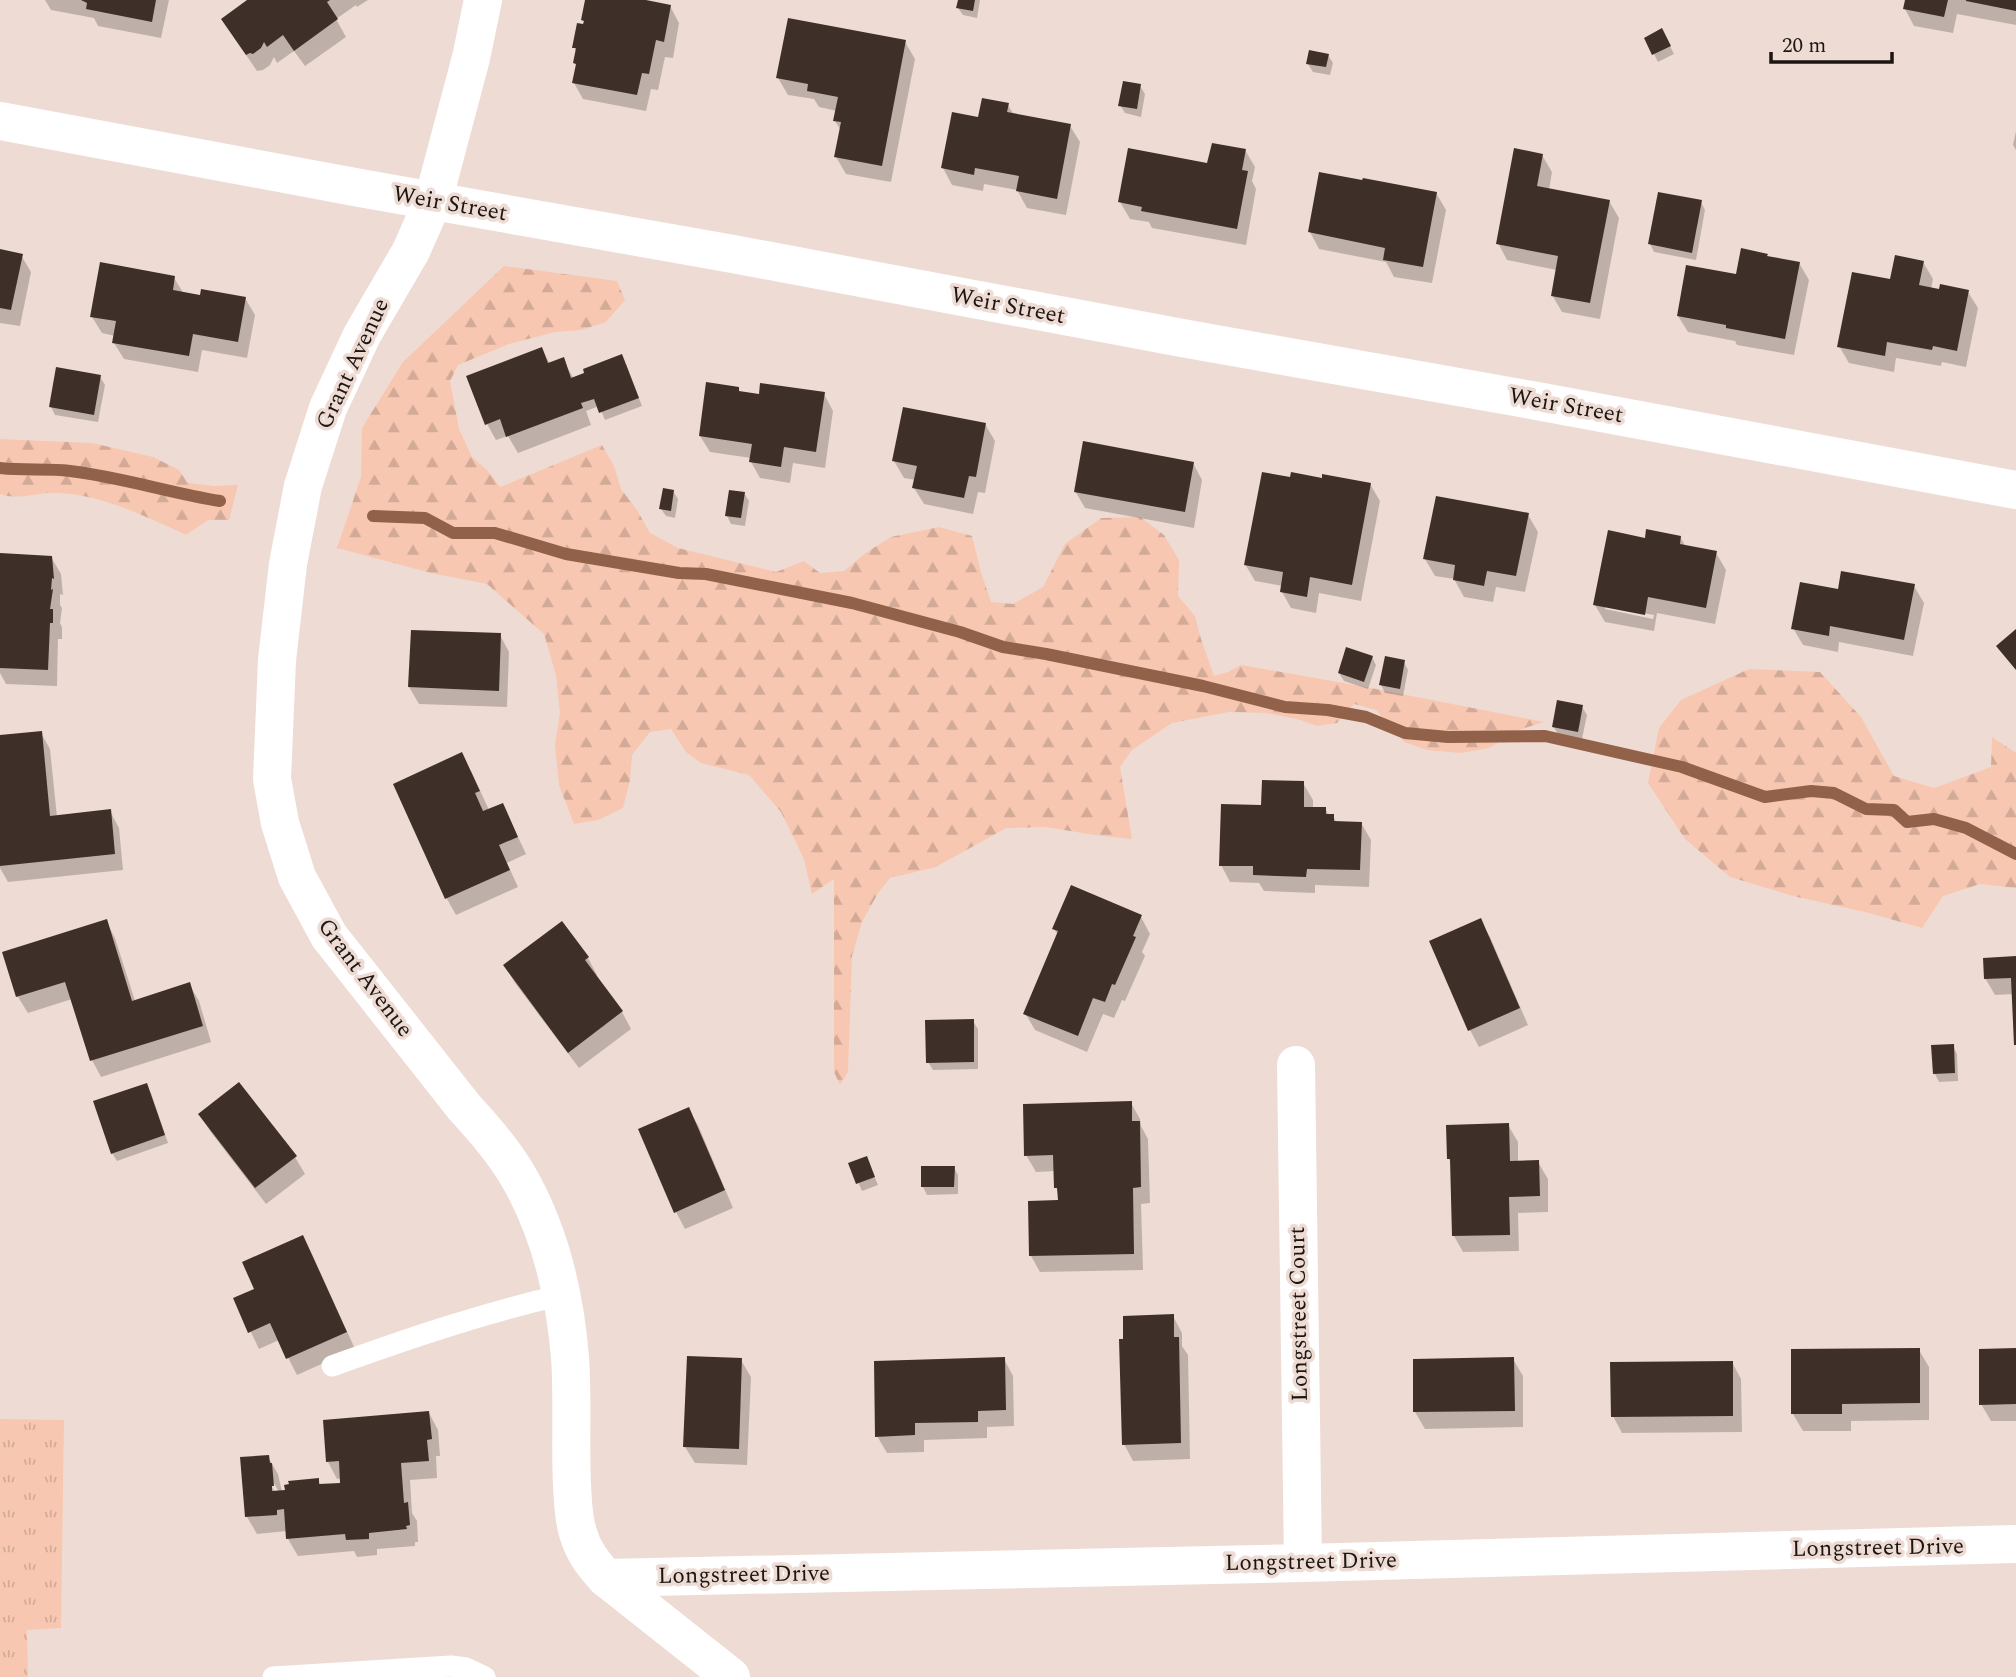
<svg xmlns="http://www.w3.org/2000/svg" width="2016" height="1677" font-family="Spectral,serif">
	<defs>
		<pattern id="grass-tufts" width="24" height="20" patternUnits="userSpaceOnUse" patternTransform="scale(1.75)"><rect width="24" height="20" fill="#f7c7b1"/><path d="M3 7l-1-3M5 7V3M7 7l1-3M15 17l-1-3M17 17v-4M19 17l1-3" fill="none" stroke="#d3aa97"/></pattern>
		<pattern id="forest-firs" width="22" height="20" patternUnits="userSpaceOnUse" patternTransform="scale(1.75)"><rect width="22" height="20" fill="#f7c7b1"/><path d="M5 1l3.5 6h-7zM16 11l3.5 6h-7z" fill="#d3aa97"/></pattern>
	</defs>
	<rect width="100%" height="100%" fill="#eedcd4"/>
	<polygon fill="url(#grass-tufts)" points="0,1419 64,1420 61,1628 27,1630 28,1677 0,1677"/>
	<g fill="url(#forest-firs)">
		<polygon points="504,266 617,281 625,300 606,322 581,330 555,332 509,344 458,365 450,381 459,429 472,457 487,470 500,487 602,445 614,466 621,489 637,510 650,533 678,548 776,572 804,561 820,573 844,571 867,552 891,537 939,527 972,536 981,572 991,602 1013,604 1043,587 1065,544 1101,518 1140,517 1164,535 1179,560 1178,596 1195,616 1201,639 1214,676 1228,672 1241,665 1366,687 1544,722 1522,729 1489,748 1461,753 1427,750 1404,742 1376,710 1354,704 1337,723 1317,726 1297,719 1266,713 1229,712 1172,723 1132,750 1120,767 1132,839 1095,835 1045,827 1006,828 936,867 890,878 878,893 862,922 852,956 848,1072 840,1085 834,1072 834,879 812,894 804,859 781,812 749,775 701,763 686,752 671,729 650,732 632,755 630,780 623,808 598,820 574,824 559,785 555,745 560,713 556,675 544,634 487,584 431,573 337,548 361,477 362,428 403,362"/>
		<path d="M0 439 92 443 153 457 179 470 188 483 214 486 238 485 229 520H208L186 535C144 516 106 496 59 493 39 491 20 501 0 494Z"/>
		<polygon points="1749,669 1820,672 1861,717 1894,776 1934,788 1991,767 1992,737 2016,753 2016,888 1980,884 1943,896 1922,928 1869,913 1793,896 1730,877 1685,839 1648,783 1659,728 1681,700"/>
	</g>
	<g fill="#0003" fill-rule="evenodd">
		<polygon points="45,0 169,0 161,38 98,26 94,18 51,10"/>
		<polygon points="251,0 368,0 357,7 356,5 336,19 346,37 305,66 294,51 277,63 274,57 270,65 263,70 257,71 233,36"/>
		<polygon points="587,0 637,0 670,6 679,23 673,58 665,57 658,90 651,89 646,111 583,99 574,83 577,67 575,63 577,53 574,47 587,27 583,20"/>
		<polygon points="960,0 980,0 977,18 963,15 958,8"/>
		<polygon points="1907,0 2016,0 2016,25 1957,14 1953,33 1914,26 1905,9"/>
		<polygon points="1646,38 1666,38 1674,54 1658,62"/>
		<polygon points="905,42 915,59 891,182 846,174 836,157 841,131 835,121 837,111 819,107 814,99 788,95 778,78"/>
		<polygon points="1328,55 1333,63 1330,75 1313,72 1308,64"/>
		<polygon points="1140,86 1145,94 1141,117 1125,113 1120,105"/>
		<polygon points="1008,105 1014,115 1070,126 1080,142 1066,215 1027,208 1017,190 984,184 983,191 952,185 943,168 980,119"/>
		<polygon points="2016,131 2016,150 2013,145"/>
		<polygon points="1245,150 1255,167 1252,181 1256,189 1246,245 1152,228 1149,222 1130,219 1120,202"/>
		<polygon points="1542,155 1552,172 1549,190 1609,201 1619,218 1600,319 1562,312 1552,295 1557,270 1507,260 1498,243"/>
		<polygon points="1436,193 1446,210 1432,283 1394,277 1386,262 1319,249 1310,232"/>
		<polygon points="1701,202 1705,210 1696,260 1654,252 1650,244"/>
		<polygon points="0,251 21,255 31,272 20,326 0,323"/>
		<polygon points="1768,258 1799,263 1809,280 1794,355 1737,345 1735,341 1688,332 1678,316"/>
		<polygon points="1923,262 1933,279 1931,289 1968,292 1978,308 1966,367 1942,362 1941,366 1896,358 1894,372 1849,363 1839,346 1891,281"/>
		<polygon points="174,278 184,294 202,297 245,298 255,315 247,358 202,350 198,372 124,359 114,343 115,336 102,333 92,317"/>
		<polygon points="542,349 550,364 563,360 574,379 626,364 642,406 605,420 599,406 586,411 591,425 518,453 508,436 496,440 487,424"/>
		<polygon points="100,377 105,385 98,422 55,415 51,407"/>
		<polygon points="738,389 741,393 760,396 824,394 833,411 825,468 793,463 790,483 760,478 751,462 751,458 710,452 700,436"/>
		<polygon points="985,424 995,441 985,493 978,492 973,514 924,504 914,488 916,480 904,478 894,461"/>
		<polygon points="1193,463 1202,480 1194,528 1085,508 1075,491"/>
		<polygon points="1291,479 1370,484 1380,501 1361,601 1319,593 1316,613 1291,608 1282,592 1283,586 1255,581 1245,564"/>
		<polygon points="673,491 678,499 675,518 666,516 661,509"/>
		<polygon points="744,493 749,501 745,526 731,524 727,516"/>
		<polygon points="1528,515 1538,532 1525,592 1496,587 1493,602 1464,597 1454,579 1435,576 1425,559"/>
		<path d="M1680 537 1686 547 1716 553 1726 570 1715 624 1657 613 1654 631 1605 622 1595 605 1646 540ZM1605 606 1654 615 1653 619 1605 609Z"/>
		<polygon points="51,557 61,574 63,595 60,594 60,605 62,608 60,623 62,627 62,639 58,639 57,686 6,684 0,673 0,559"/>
		<polygon points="1914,586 1924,603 1913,656 1839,642 1838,652 1803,645 1793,628 1839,591"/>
		<polygon points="500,635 509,652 507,707 419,704 409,687"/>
		<polygon points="1372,657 1376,665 1368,689 1344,681 1339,673"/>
		<polygon points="1404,662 1408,670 1403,696 1385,693 1381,685"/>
		<polygon points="1582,707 1587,715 1582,739 1558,734 1553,726"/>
		<polygon points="41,733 50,749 57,817 110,811 119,828 123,870 8,882 0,868 0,737"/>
		<polygon points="471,771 489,810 502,805 511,822 526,854 507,863 518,887 456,915 447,899 396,784"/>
		<polygon points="1303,783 1313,800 1313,808 1325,808 1329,816 1333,816 1337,823 1361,823 1371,840 1369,887 1315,885 1315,893 1264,891 1259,883 1230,882 1221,865 1263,807"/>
		<polygon points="1141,917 1150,934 1142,952 1145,956 1125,1001 1122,1000 1114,1018 1103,1014 1087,1052 1035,1030 1025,1013 1058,935 1054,929"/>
		<polygon points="106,921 115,938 135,1001 189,984 199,1001 211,1042 101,1077 92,1060 72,999 28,1013 18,997 4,953"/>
		<polygon points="1480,921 1490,937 1528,1025 1479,1047 1470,1030 1431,942"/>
		<polygon points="562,924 588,958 597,975 595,976 622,1012 631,1029 579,1068 515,983 505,966"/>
		<polygon points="2016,958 2016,1046 2014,994 1995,995 1985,978"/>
		<polygon points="973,1021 978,1029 978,1069 933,1070 928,1062"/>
		<polygon points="1953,1046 1957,1054 1958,1081 1939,1082 1935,1074 1933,1047"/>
		<polygon points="146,1085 151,1093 168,1143 117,1161 112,1153"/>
		<polygon points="1131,1103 1140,1119 1141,1126 1148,1139 1150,1203 1141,1204 1143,1270 1040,1272 1031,1256 1060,1202 1059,1193 1056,1187 1056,1171 1036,1172 1026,1155"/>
		<polygon points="688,1109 698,1125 733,1208 685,1229 676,1212 640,1130"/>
		<polygon points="200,1115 295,1157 305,1174 266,1204 210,1131"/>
		<polygon points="1508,1125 1518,1142 1518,1163 1538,1162 1548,1179 1548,1212 1518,1213 1519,1251 1463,1252 1454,1236 1452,1164 1449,1159"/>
		<polygon points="850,1164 870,1166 878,1185 862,1191"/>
		<polygon points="954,1168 958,1175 958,1194 927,1195 923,1187"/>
		<polygon points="303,1237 312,1254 355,1349 297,1375 279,1340 259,1349 235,1299 257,1290"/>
		<polygon points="1173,1316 1182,1333 1182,1346 1188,1355 1190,1459 1133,1461 1124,1444"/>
		<polygon points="1919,1350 1929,1367 1929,1420 1851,1421 1851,1431 1803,1431 1793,1414"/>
		<polygon points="2016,1350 2016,1421 1991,1421 1981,1404"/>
		<polygon points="1004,1359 1013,1376 1014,1426 987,1427 987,1438 924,1440 924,1452 887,1453 877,1436"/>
		<polygon points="1513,1359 1523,1376 1523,1427 1425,1429 1415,1412"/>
		<polygon points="741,1360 751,1377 747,1465 695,1463 685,1447"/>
		<polygon points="1732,1362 1741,1379 1742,1432 1622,1433 1613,1416"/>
		<path d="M429 1413 438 1430 440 1456H436L437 1478 410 1480 412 1513 417 1521 418 1542H415V1546L377 1549V1555L357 1557 354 1551 298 1556 288 1539 287 1531 257 1534 247 1517 242 1459 268 1457 278 1474 282 1492 318 1480 321 1485 342 1484V1478L337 1479 328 1462ZM271 1478 279 1492H275L268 1480Z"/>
	</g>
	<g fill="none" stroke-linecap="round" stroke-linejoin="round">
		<g stroke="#92614a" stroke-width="12">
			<path d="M0 468C24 471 47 468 70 471 121 477 170 493 220 501"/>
			<polyline points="373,516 425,518 453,533 495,533 566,554 679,573 706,574 852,603 960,632 1003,647 1046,654 1203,686 1285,707 1328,710 1366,717 1405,733 1448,737 1545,736 1682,767 1765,797 1811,791 1834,793 1866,809 1894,810 1907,822 1934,819 1966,828 2016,854"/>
		</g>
	</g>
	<g fill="#3e3029">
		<polygon points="81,0 156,0 152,22 86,9 87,3"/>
		<polygon points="247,0 330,0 327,2 338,19 294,51 283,35 267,47 264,42 261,48 253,54 250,53 246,55 221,19"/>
		<polygon points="585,0 646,0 671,5 664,42 656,40 649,74 642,73 637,95 572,83 576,64 573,63 576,48 572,48 577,23 583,24 584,21 581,20"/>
		<polygon points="958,0 975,0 973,11 956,8"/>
		<polygon points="1905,0 1948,0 1944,17 1903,9"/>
		<polygon points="1966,0 2016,0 2016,11 1966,1"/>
		<polygon points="788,18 906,40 882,166 834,157 841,122 833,121 838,97 807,91 808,84 776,78"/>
		<polygon points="1662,28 1671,46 1652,55 1644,38"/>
		<polygon points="1309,50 1329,54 1326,67 1306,64"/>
		<polygon points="1123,81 1141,84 1137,109 1118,106"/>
		<polygon points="982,98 1009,103 1007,112 1071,124 1057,199 1016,191 1019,176 975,168 974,175 941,168 952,112 978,117"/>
		<polygon points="1212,143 1246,149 1242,170 1248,171 1237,229 1141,211 1142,207 1118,202 1128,148 1207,163"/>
		<polygon points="1514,148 1543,154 1537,186 1610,200 1590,303 1551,296 1558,256 1496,244"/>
		<polygon points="1319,172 1362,180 1363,178 1437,192 1423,267 1383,260 1385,248 1308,232"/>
		<polygon points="1658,192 1702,200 1692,253 1648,244"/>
		<polygon points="1741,248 1768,254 1767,256 1800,262 1785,339 1726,328 1726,325 1677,316 1686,265 1736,274"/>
		<polygon points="0,249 23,254 11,310 0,308"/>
		<polygon points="1895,255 1924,261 1919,285 1939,289 1940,284 1969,290 1957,351 1933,346 1932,350 1887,342 1885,356 1837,347 1852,272 1890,279"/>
		<polygon points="100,262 175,276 173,290 200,295 201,289 246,297 238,342 193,334 189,356 112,343 116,321 90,317"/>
		<polygon points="542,347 548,363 564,357 571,378 584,373 583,369 622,354 639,398 599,413 594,399 581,403 583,408 506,437 500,419 485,425 466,376"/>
		<polygon points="56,367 101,375 94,415 49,407"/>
		<polygon points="706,382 739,387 739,391 759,394 760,383 825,392 816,452 784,447 781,467 749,462 752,444 699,436"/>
		<polygon points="903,407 986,423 976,477 969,476 964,498 912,488 917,466 892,461"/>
		<polygon points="1083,441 1194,462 1185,512 1074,492"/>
		<polygon points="1262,472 1290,477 1291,472 1322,478 1322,474 1371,483 1352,585 1310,577 1307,597 1280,592 1283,572 1244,565"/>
		<polygon points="663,488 674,490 671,511 659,509"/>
		<polygon points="729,490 745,492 741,518 725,516"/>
		<polygon points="1436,496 1529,513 1516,576 1487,571 1484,586 1453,580 1455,565 1423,559"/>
		<polygon points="1646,529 1681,536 1680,544 1717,551 1706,608 1648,597 1645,615 1593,605 1608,530 1645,538"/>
		<polygon points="0,553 52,556 54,579 52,578 51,590 53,589 50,609 53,609 53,623 50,623 48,670 0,668"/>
		<polygon points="1841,571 1915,584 1904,640 1830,626 1829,636 1791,629 1800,582 1838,589"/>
		<polygon points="2016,629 2016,670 1996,646"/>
		<polygon points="411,630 501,633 499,691 408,687"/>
		<polygon points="1346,647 1373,656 1364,682 1338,673"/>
		<polygon points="1385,656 1405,660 1400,689 1379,685"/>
		<polygon points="1557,700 1583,705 1578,732 1552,727"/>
		<polygon points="42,731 50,816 111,809 115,854 0,866 0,735"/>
		<polygon points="462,752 480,791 475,793 483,811 503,803 518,837 499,845 510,870 445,899 393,784"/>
		<polygon points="1262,780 1304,781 1304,807 1326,807 1326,814 1334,814 1334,821 1362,822 1360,870 1307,869 1306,877 1253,875 1253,866 1219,866 1221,804 1261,805"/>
		<polygon points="1071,885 1142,915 1133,936 1136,937 1115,985 1112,984 1105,1002 1093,998 1078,1036 1023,1014 1058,931 1052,929"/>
		<polygon points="1481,918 1520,1008 1468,1031 1429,941"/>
		<polygon points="107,919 132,1001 190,982 203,1026 90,1061 65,982 16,997 2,952"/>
		<polygon points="562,921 589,957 585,960 623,1011 568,1053 503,965"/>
		<polygon points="2016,956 2016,1045 2014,1045 2011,978 1984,979 1983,958"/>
		<polygon points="974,1019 974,1062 926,1063 925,1020"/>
		<polygon points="1954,1044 1955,1073 1933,1074 1931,1045"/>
		<polygon points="239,1082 297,1156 255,1188 198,1114"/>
		<polygon points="147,1083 165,1135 111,1154 93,1101"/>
		<polygon points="1132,1101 1132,1121 1140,1121 1141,1187 1133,1188 1134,1254 1029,1256 1028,1201 1058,1200 1057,1188 1054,1188 1053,1155 1024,1156 1023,1104"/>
		<polygon points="689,1107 725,1190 674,1213 638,1129"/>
		<polygon points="1509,1123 1510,1161 1539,1160 1540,1196 1509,1197 1510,1235 1452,1236 1450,1159 1447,1159 1446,1125"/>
		<polygon points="867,1156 875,1177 856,1184 848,1163"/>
		<polygon points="921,1166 955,1166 954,1187 921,1187"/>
		<polygon points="303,1235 347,1332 286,1359 270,1323 248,1333 233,1298 254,1289 242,1262"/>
		<polygon points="1174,1314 1174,1337 1179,1337 1181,1443 1122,1445 1119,1339 1123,1339 1123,1316"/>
		<polygon points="1920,1348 1920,1403 1842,1404 1842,1414 1791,1414 1791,1349"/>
		<polygon points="2016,1348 2016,1404 1979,1405 1979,1349"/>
		<polygon points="687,1356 742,1358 739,1449 683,1447"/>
		<polygon points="1005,1357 1006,1410 978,1411 978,1422 915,1423 915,1435 875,1437 874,1361"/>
		<polygon points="1514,1357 1515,1411 1413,1412 1413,1359"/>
		<polygon points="1733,1361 1733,1416 1611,1417 1610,1362"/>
		<polygon points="429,1411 432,1439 427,1440 429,1461 401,1463 404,1503 408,1502 410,1525 406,1526 407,1529 369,1533 369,1539 346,1540 345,1534 286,1539 284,1509 277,1510 277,1515 245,1517 240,1457 269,1455 270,1463 272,1463 274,1486 272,1486 272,1491 285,1490 284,1485 289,1484 288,1481 319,1478 319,1484 340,1483 339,1461 326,1462 323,1420"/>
	</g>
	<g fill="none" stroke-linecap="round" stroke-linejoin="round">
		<g stroke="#fff" stroke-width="21">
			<path d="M332 1366C407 1339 483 1313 562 1295"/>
			<polyline points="273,1677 451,1666 466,1668 485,1677"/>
		</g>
		<g stroke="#fff" stroke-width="38">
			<path d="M483 0 471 58 433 201 411 251 362 335 328 408 303 486 288 564 277 660 272 779 280 823 297 877 329 936 464 1107C485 1130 507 1155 522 1183 551 1236 565 1297 570 1357 573 1399 570 1443 572 1485 573 1501 573 1517 578 1533 583 1551 593 1564 606 1578L731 1677"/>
			<polyline points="0,121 360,188 733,254 1182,338 1537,401 2016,490"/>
			<polyline points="1296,1065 1303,1563"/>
			<polyline points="606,1578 1303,1563 2016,1544"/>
		</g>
	</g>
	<g text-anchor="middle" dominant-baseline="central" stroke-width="7" stroke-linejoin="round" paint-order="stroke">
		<g font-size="23" fill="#1c1613" stroke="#eedcd4">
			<text transform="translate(450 204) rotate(10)">Weir Street</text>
			<text transform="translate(1008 306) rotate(11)">Weir Street</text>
			<text transform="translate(353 364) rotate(-65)">Grant Avenue</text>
			<text transform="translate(1566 406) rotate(10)">Weir Street</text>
			<text transform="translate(365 978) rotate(53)">Grant Avenue</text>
			<text transform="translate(1299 1314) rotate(-91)">Longstreet Court</text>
			<text transform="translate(1878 1548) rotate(-1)">Longstreet Drive</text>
			<text transform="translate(1311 1562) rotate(-1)">Longstreet Drive</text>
			<text transform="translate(744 1575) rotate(-1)">Longstreet Drive</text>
		</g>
	</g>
	<path d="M1771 52v10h121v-10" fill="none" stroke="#1c1613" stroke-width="3.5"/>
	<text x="1782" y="52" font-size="21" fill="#1c1613" stroke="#eedcd4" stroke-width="5" paint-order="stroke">20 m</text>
</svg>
